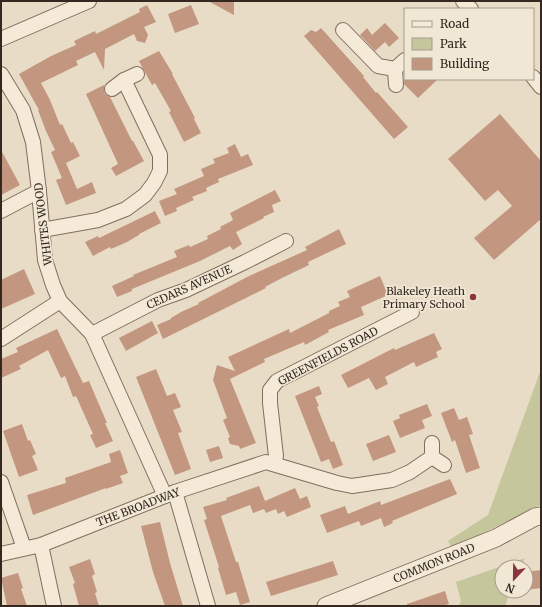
<svg xmlns="http://www.w3.org/2000/svg" width="542" height="607" font-family="Merriweather,serif">
	<rect width="100%" height="100%" fill="#e9dcc6"/>
	<g fill="#c5c69b">
		<polygon points="541,369 541,505 452,548 448,541 488,515"/>
		<polygon points="525,558 521,567 502,567 502,591 511,591 505,606 459,606 461,601 456,582"/>
	</g>
	<g fill="#c39680">
		<polygon points="208,1 234,1 234,15"/>
		<polygon points="147,5 156,22 144,27 148,35 145,43 137,41 134,34 105,49 104,70 95,52 76,61 78,65 41,83 50,100 60,125 62,124 71,143 73,142 80,156 66,163 77,189 92,182 96,193 66,205 56,180 62,178 51,152 55,150 46,131 38,110 39,110 19,74 51,56 76,45 74,41 95,31 96,34 140,12 139,9"/>
		<polygon points="191,5 199,24 175,33 168,14"/>
		<polygon points="385,23 399,38 389,47 385,42 375,51 360,35 367,28 372,35"/>
		<polygon points="321,28 364,76 363,77 376,93 377,92 408,127 394,139 304,36 311,30 316,32"/>
		<polygon points="159,51 173,74 172,74 195,118 194,119 201,133 184,142 169,112 171,111 155,83 152,85 139,61"/>
		<polygon points="404,79 438,79 418,98 404,84"/>
		<polygon points="104,85 104,90 105,94 110,97 132,141 133,141 144,161 116,176 111,168 118,164 86,94"/>
		<polygon points="500,114 541,161 541,219 494,260 474,238 512,206 498,190 485,201 448,159"/>
		<polygon points="235,144 241,157 248,154 253,165 218,179 219,182 206,188 207,191 192,197 194,200 176,208 177,211 165,216 159,201 177,194 174,189 204,176 201,169 215,163 213,159 229,153 227,148"/>
		<polygon points="1,150 20,185 1,195"/>
		<polygon points="275,190 281,201 272,205 274,212 263,217 264,218 236,232 242,244 233,250 230,246 200,261 132,289 132,291 117,297 112,286 134,276 133,275 177,257 174,251 189,245 190,247 208,239 207,236 221,229 220,227 233,220 230,213"/>
		<polygon points="155,211 161,223 139,234 139,235 127,242 111,249 110,247 93,256 85,242 98,236 99,238"/>
		<polygon points="339,229 346,244 308,262 309,265 282,278 265,287 266,288 163,339 157,325 171,319 171,318 181,312 199,304 198,303 247,277 307,250 305,247"/>
		<polygon points="24,269 35,294 1,309 1,280"/>
		<polygon points="380,276 388,295 361,307 364,315 328,330 329,332 305,345 304,342 264,359 265,362 230,379 256,443 240,449 239,446 230,444 228,438 230,437 223,420 227,418 213,380 217,365 235,371 228,357 289,329 290,333 329,313 329,311 340,306 338,302 350,297 347,291"/>
		<polygon points="152,321 158,333 126,351 119,338"/>
		<polygon points="57,329 83,383 89,381 107,423 105,423 113,441 96,448 90,435 93,434 76,396 73,397 65,376 61,378 48,350 19,366 21,369 1,378 1,359 18,352 16,348"/>
		<polygon points="434,333 442,349 436,352 438,357 416,367 414,362 385,377 388,384 376,390 369,378 348,388 341,375 394,348 395,350"/>
		<polygon points="156,369 167,396 175,393 181,407 173,410 182,432 178,433 191,469 175,475 136,377"/>
		<polygon points="319,386 322,394 315,397 319,406 317,407 331,442 334,441 343,465 333,469 329,459 321,462 295,396"/>
		<polygon points="427,404 432,416 422,420 425,428 400,438 393,421 400,418 399,415"/>
		<polygon points="454,408 459,420 467,417 473,434 469,435 480,468 466,473 455,440 452,442 441,413"/>
		<polygon points="22,424 28,441 30,440 36,454 32,456 38,470 19,477 3,431"/>
		<polygon points="389,435 396,452 373,461 366,444"/>
		<polygon points="219,446 223,458 210,462 206,450"/>
		<polygon points="120,450 128,473 120,476 123,483 106,489 106,488 33,515 27,495 66,483 65,478 111,462 109,454"/>
		<polygon points="450,479 457,494 392,521 393,523 384,527 381,518 361,526 359,521 327,533 320,515 345,506 348,514 380,501 381,505"/>
		<polygon points="259,486 265,501 295,488 300,499 307,496 311,507 287,517 284,511 278,514 276,509 266,513 264,509 253,513 250,505 221,516 236,562 238,562 250,602 240,605 236,592 226,595 218,568 219,567 204,520 207,519 203,507 227,500 226,498"/>
		<polygon points="160,522 170,563 183,606 165,606 153,572 141,526"/>
		<polygon points="90,559 95,574 92,576 97,592 95,593 99,606 79,606 73,584 75,583 69,567"/>
		<polygon points="333,561 338,575 271,596 266,582"/>
		<polygon points="541,570 541,588 526,590 526,572"/>
		<polygon points="18,573 23,588 21,589 27,606 7,606 1,578"/>
		<polygon points="445,591 449,604 442,606 407,606 407,604"/>
	</g>
	<g fill="none" stroke-linecap="round" stroke-linejoin="round">
		<g stroke="#826e5e" stroke-width="16">
			<g id="minor">
				<polyline points="463,1 471,9"/>
				<polyline points="343,30 378,66 395,69 405,60"/>
				<polyline points="1,39 89,1"/>
				<polyline points="395,69 396,85"/>
				<polyline points="1,74 23,110 33,142 39,191 45,260 53,285 60,301 92,334 165,496"/>
				<polyline points="533,77 541,87"/>
				<polyline points="112,89 124,80 137,74"/>
				<polyline points="1,211 39,191"/>
				<polyline points="42,230 98,220 126,209 145,195 154,183 160,171 160,155 124,80"/>
				<polyline points="92,334 158,300 186,290 245,262 286,241"/>
				<polyline points="1,339 60,301"/>
				<polyline points="432,443 432,457 444,465"/>
				<polyline points="274,464 276,456 270,403 270,390 277,381 412,312"/>
				<polyline points="1,482 24,548"/>
				<polyline points="175,492 208,606"/>
				<polyline points="41,545 54,606"/>
				<polyline points="1,554 41,545 175,492 266,462 337,483 352,486 392,480 410,472 432,457"/>
			</g>
		</g>
		<g stroke="#826e5e" stroke-width="19">
			<polyline id="tertiary" points="326,606 496,538 535,517 541,516"/>
		</g>
		<use href="#minor" stroke="#f5ead8" stroke-width="14"/>
		<use href="#tertiary" stroke="#f5ead8" stroke-width="17"/>
	</g>
	<circle fill="#8b343c" stroke="#f1e7d5" stroke-width="1.5" cx="473" cy="297" r="4"/>
	<g text-anchor="middle" dominant-baseline="central" stroke-width="3.5" stroke-linejoin="round" paint-order="stroke">
		<g font-size="11" fill="#342820" stroke="#f1e7d5">
			<text transform="translate(43 224) rotate(-97)">WHITES WOOD</text>
			<text transform="translate(189 287) rotate(-24)">CEDARS AVENUE</text>
			<text transform="translate(328 356) rotate(-28)">GREENFIELDS ROAD</text>
			<text transform="translate(138 507) rotate(-21)">THE BROADWAY</text>
			<text transform="translate(434 563) rotate(-22)">COMMON ROAD</text>
		</g>
		<g font-size="11" fill="#342820" stroke="#f1e7d5" text-anchor="end">
			<text x="465" y="291">Blakeley Heath<tspan x="465" dy="13">Primary School</tspan></text>
		</g>
	</g>
	<rect width="542" height="607" fill="none" stroke="#342820" stroke-width="4"/>
	<rect x="404" y="8" width="130" height="72" fill="#f1e7d5" stroke="#a59b8d"/>
	<rect x="412" y="21" width="20" height="6" fill="#f5ead8" stroke="#a59b8d"/>
	<text x="440" y="28" font-size="12" fill="#342820">Road</text>
	<rect x="412" y="38" width="20" height="12" fill="#c5c69b" stroke="#a59b8d"/>
	<text x="440" y="48" font-size="12" fill="#342820">Park</text>
	<rect x="412" y="58" width="20" height="12" fill="#c39680" stroke="#a59b8d"/>
	<text x="440" y="68" font-size="12" fill="#342820">Building</text>
	<g transform="translate(514 579) rotate(202)"><circle r="19" fill="#f1e7d5" stroke="#a59b8d"/>
	<path d="M0-3L7 15L0 10L-7 15Z" fill="#8b343c"/>
	<text y="-6" font-size="11" font-weight="bold" text-anchor="middle" fill="#342820">N</text>
	</g>
</svg>
